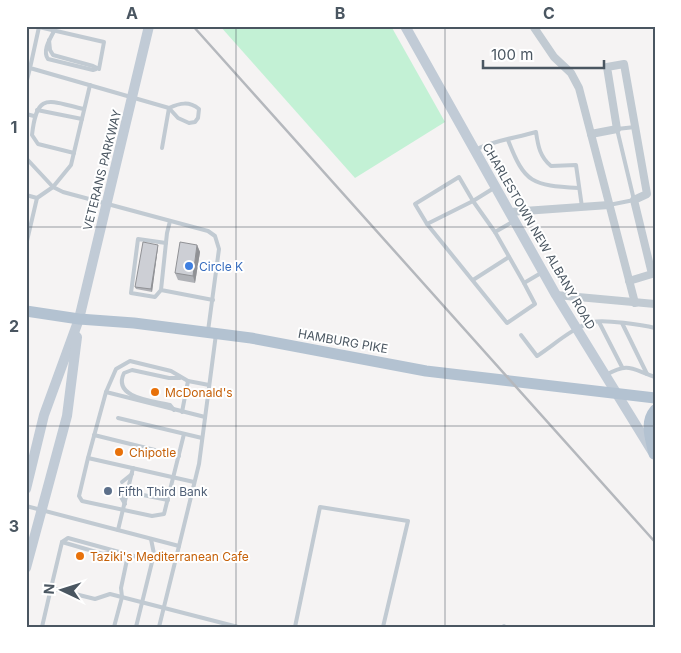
<svg xmlns="http://www.w3.org/2000/svg" width="681" height="653" font-family="Inter,sans-serif">
	<rect width="100%" height="100%" fill="#f5f3f3"/>
	<polygon fill="#c3f1d5" points="220,26 391,26 445,122 355,178"/>
	<g fill="none" stroke-linecap="round" stroke-linejoin="round">
		<g stroke="#c1cad2" stroke-width="4">
			<path d="M54 31C50 39 42 51 48 59L93 70 96 69"/>
			<path d="M49 40 50 50 53 55 93 66 99 69 104 42 39 27 30 68 169 108 178 118 189 123 195 122 198 118 199 109C189 101 180 103 169 108"/>
			<polyline points="26,84 30,68"/>
			<polyline points="37,110 82,119"/>
			<polyline points="26,114 34,116"/>
			<path d="M508 140C525 184 532 185 579 188"/>
			<polyline points="162,148 169,108"/>
			<path d="M475 150C494 140 516 138 536 132 538 146 540 157 551 166L576 165 582 207"/>
			<path d="M74 153 38 144 32 135C37 91 48 101 84 109"/>
			<polyline points="26,158 53,187 63,192 208,231 215,236 219,249 208,331"/>
			<polyline points="494,188 473,201 459,177 415,204 427,224 473,201 495,232"/>
			<polyline points="26,195 37,198"/>
			<polyline points="609,205 634,200 617,129 635,127"/>
			<polyline points="170,221 167,233 161,290 213,300"/>
			<polyline points="514,221 495,232 524,283 541,273"/>
			<polyline points="427,224 507,323 535,304 524,283"/>
			<polyline points="26,245 37,198 53,187 71,165 90,85"/>
			<polyline points="473,280 509,257"/>
			<polyline points="161,290 155,297 131,293 138,239 166,243"/>
			<polyline points="599,322 622,367"/>
			<polyline points="622,323 647,374"/>
			<path d="M521 335 537 356C554 345 573 327 593 322 604 319 643 325 655 328"/>
			<path d="M606 375C629 362 631 369 655 377"/>
			<polyline points="106,392 88,458 194,482"/>
			<path d="M174 410 170 405C153 401 112 398 124 373L132 370 169 378H180"/>
			<polyline points="182,412 188,381"/>
			<polyline points="205,417 106,392 116,369 130,361 171,371 188,381 209,385"/>
			<polyline points="118,418 202,438"/>
			<polyline points="94,435 179,456"/>
			<polyline points="88,458 79,496 82,501 152,516 164,514 184,434"/>
			<polyline points="122,482 132,474"/>
			<polyline points="120,490 121,497 125,504"/>
			<polyline points="138,494 168,500"/>
			<polyline points="26,506 179,546 159,627"/>
			<polyline points="118,530 133,468"/>
			<polyline points="62,542 103,554 113,552"/>
			<polyline points="179,546 199,464 216,334"/>
			<polyline points="51,588 62,542 68,538 152,561"/>
			<polyline points="42,627 51,588 95,599 110,594 238,627"/>
			<polyline points="114,627 122,597 121,588 128,555"/>
			<polyline points="136,627 154,554 151,539"/>
			<polyline points="295,627 320,507 408,521 383,627"/>
			<polyline points="503,627 504,626"/>
		</g>
		<g stroke="#c1cad2" stroke-width="8">
			<polyline points="533,26 554,57 571,73 579,88 635,303"/>
			<polyline points="591,134 617,129 607,67 624,64 647,194 634,200 652,274 629,281"/>
			<polyline points="510,212 609,205"/>
			<polyline points="556,295 655,304"/>
		</g>
		<g stroke="#c1cbd6" stroke-width="10">
			<polyline points="405,26 556,295 652,451"/>
			<polyline points="26,489 44,415 79,319 149,26"/>
			<polyline points="26,568 67,416 77,337"/>
		</g>
		<g stroke="#b3c2d1" stroke-width="11">
			<polyline points="26,311 79,319 134,323 251,338 426,371 655,398"/>
			<path d="M654 454C651 439 644 423 655 410"/>
		</g>
		<polyline stroke="#b5b8bd" stroke-width="2.5" points="193,26 655,542"/>
	</g>
	<g fill="#b0b2b7">
		<polygon points="158,245 158,247 152,292 136,289 135,287"/>
		<polygon points="197,245 200,252 195,283 178,280 175,273"/>
	</g>
	<g fill="#909195">
		<polygon points="158,245 158,247 152,292 151,289"/>
		<polygon points="197,245 200,252 195,283 193,276"/>
	</g>
	<g fill="#cdcfd5" stroke="#909195">
		<polygon points="143,242 158,245 151,289 135,287"/>
		<polygon points="180,242 197,245 193,276 175,273"/>
	</g>
	<path fill="none" stroke="#4a5661" stroke-width="1" stroke-opacity="0.55" d="M236 26V627M445 26V627M26 227H655M26 426H655"/>
	<circle fill="#3f7fe0" stroke="#fff" stroke-width="2" cx="189" cy="266" r="5"/>
	<g fill="#e8710a" stroke="#fff" stroke-width="2">
		<circle cx="155" cy="392" r="5"/>
		<circle cx="119" cy="452" r="5"/>
		<circle cx="80" cy="556" r="5"/>
	</g>
	<circle fill="#5c6f8a" stroke="#fff" stroke-width="2" cx="108" cy="491" r="5"/>
	<g text-anchor="middle" dominant-baseline="central" stroke-width="4" stroke-linejoin="round" paint-order="stroke">
		<g font-size="12" fill="#4a5661" stroke="#fff">
			<text transform="translate(102 170) rotate(-76)">VETERANS PARKWAY</text>
			<text transform="translate(539 236) rotate(60)">CHARLESTOWN NEW ALBANY ROAD</text>
			<text transform="translate(343 341) rotate(10)">HAMBURG PIKE</text>
		</g>
		<g font-size="12" fill="#366cbe" stroke="#fff" text-anchor="start">
			<text x="199" y="266">Circle K</text>
		</g>
		<g font-size="12" fill="#c56008" stroke="#fff" text-anchor="start">
			<text x="165" y="392">McDonald's</text>
			<text x="129" y="452">Chipotle</text>
			<text x="90" y="556">Taziki's Mediterranean Cafe</text>
		</g>
		<g font-size="12" fill="#4e5e75" stroke="#fff" text-anchor="start">
			<text x="118" y="491">Fifth Third Bank</text>
		</g>
	</g>
	<rect width="681" height="653" fill="none" stroke="#ffffff" stroke-width="55"/>
	<g transform="translate(62 590) rotate(274)" stroke="#ffffff" stroke-width="4" paint-order="stroke">
	<path d="M0-4L9 19L0 12L-9 19Z" fill="#4a5661"/>
	<text y="-8" font-size="14" font-weight="bold" text-anchor="middle" fill="#4a5661">N</text>
	</g>
	<path d="M483 60v8h121v-8" fill="none" stroke="#4a5661" stroke-width="2.5"/>
	<text x="491" y="60" font-size="15" fill="#4a5661" stroke="#ffffff" stroke-width="4" paint-order="stroke">100 m</text>
	<rect x="28" y="28" width="626" height="598" fill="none" stroke="#4a5661" stroke-width="2"/>
	<g font-size="16" text-anchor="middle" font-weight="bold" fill="#4a5661">
		<text x="132" y="19">A</text>
		<text x="340" y="19">B</text>
		<text x="549" y="19">C</text>
		<text x="14" y="133">1</text>
		<text x="14" y="332">2</text>
		<text x="14" y="532">3</text>
	</g>
</svg>
